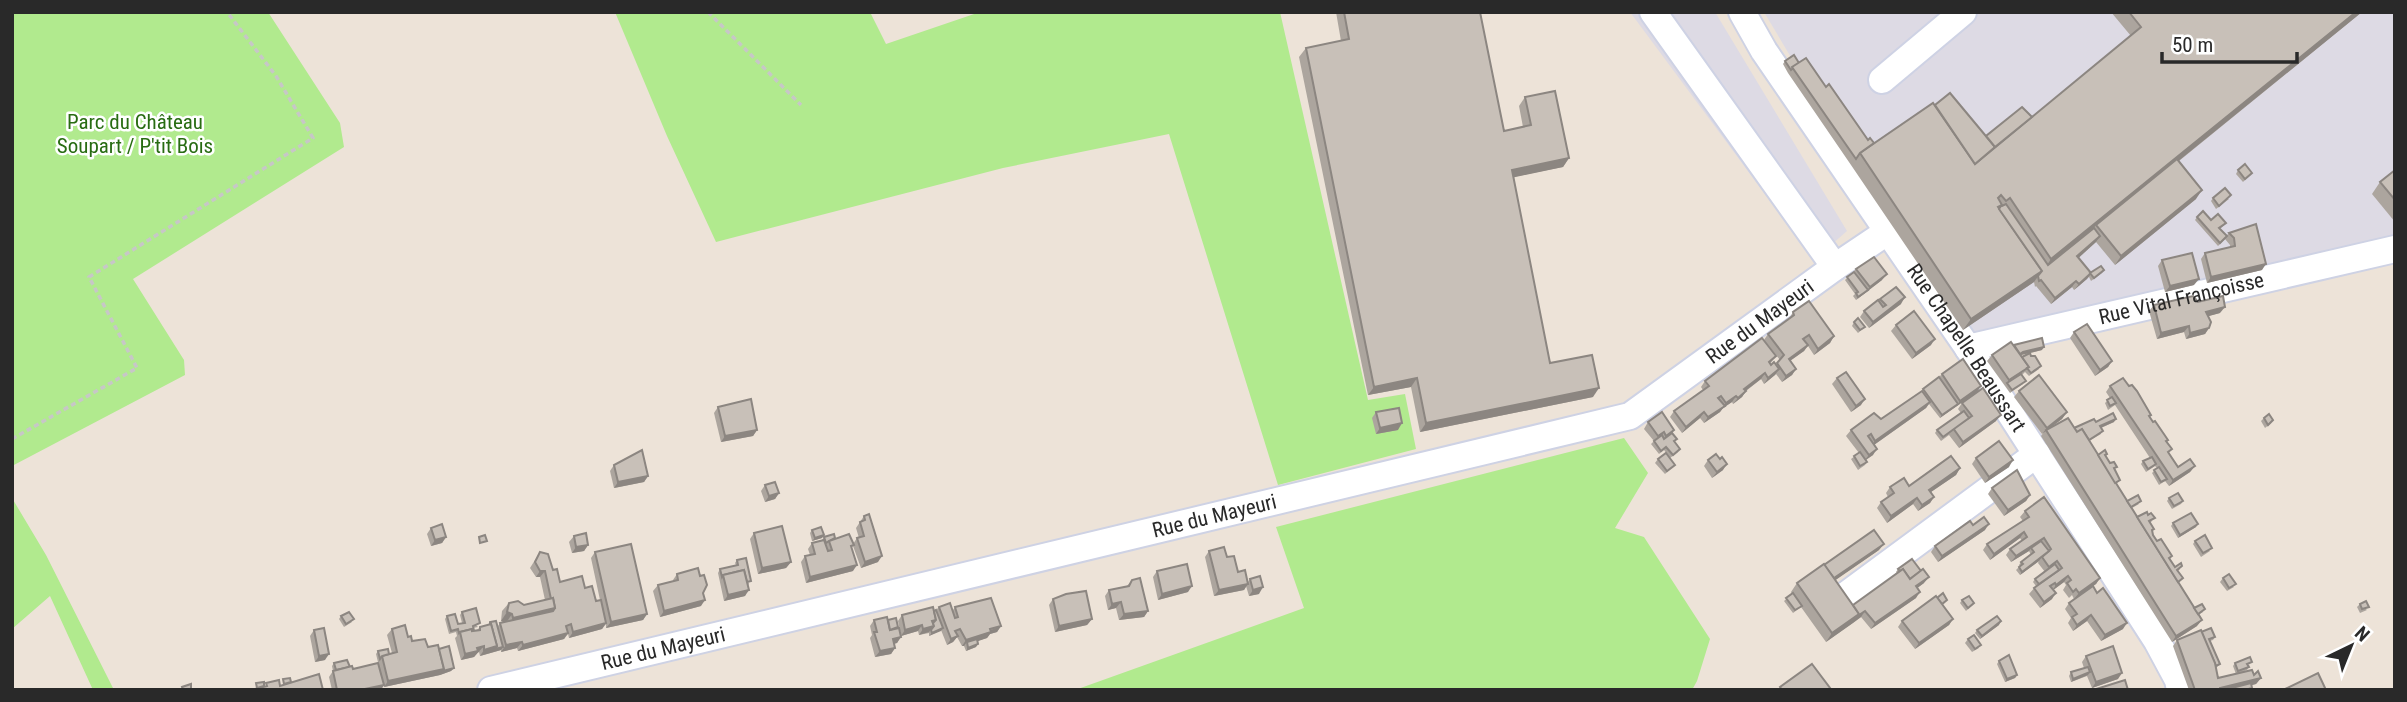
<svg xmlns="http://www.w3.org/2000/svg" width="2407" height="702" font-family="'Roboto Condensed',sans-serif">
	<rect width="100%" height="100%" fill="#ede3d8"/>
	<g fill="#dddae4">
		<polygon points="1630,12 1715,12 1847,231 1814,260"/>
		<polygon points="1764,12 2395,12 2395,240 2156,297 1970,334 1842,143"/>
	</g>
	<g fill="#b1ea8e">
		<polygon points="12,12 268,12 340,123 344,147 133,279 184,360 185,375 12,466"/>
		<polygon points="615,12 870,12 886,44 980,12 1280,12 1368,400 1405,394 1416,449 1278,485 1169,134 1003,168 716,242 667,136"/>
		<polygon points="1624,438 1648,473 1615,528 1644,537 1710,639 1697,681 1692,690 1075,690 1304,608 1276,527"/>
		<polygon points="12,498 46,555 114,690 93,690 50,596 12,629"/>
	</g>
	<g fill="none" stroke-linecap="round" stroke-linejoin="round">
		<g stroke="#ced2e4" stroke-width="30">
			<g id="minor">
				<polyline points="1653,12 1835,267"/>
				<path id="s1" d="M1742 12 1764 51 1968 348 2157 641 2178 680 2180 690"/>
				<polyline points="1882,80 1963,12"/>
				<path id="s2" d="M1968 348 2395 249"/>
				<polyline points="1846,595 2037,454"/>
				<path id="s3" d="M491 690 1630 416 1835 267 1887 232"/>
			</g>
		</g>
		<g stroke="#c7c7c7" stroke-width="3.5" stroke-dasharray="5 3.5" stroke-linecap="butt">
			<polyline points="708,12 801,105"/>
			<polyline points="12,439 137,368 89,277 313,138 276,76 227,12"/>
		</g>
		<use href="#minor" stroke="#fff" stroke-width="26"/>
	</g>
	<g fill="#aca59e">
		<polygon points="1336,12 1480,12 1504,131 1523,127 1519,106 1525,97 1569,158 1563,167 1513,177 1550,363 1593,397 1420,432 1411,387 1368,395 1299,57 1306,48 1341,41"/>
		<polygon points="2111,12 2362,12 2179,161 2196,199 2115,265 2096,242 2078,258 2091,273 2104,270 2102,273 2091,281 2089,277 2074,290 2072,287 2051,304 2036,286 2035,287 2034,282 1963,330 1851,165 1788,73 1783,64 1785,61 1799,63 1826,87 1868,140 1874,143 1935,105 1986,136 2032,117 2131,36"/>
		<polygon points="2238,170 2252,173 2243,182 2236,174"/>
		<polygon points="2395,170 2395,222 2372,194 2380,182"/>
		<polygon points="2213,198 2229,199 2216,209 2211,201"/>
		<polygon points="2197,217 2226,223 2220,229 2226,236 2229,233 2262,270 2207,283 2201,259 2205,253 2230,247 2230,245 2225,239 2218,246 2195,220"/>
		<polygon points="2162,260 2194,285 2165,292 2158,266"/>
		<polygon points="1856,269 1882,280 1856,300 1853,296 1855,294 1845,280"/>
		<polygon points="1880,299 1901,304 1869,328 1860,317 1864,311"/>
		<polygon points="2198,302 2220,313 2208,316 2209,328 2205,334 2186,339 2184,332 2157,339 2149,311 2154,305"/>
		<polygon points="1793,312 1834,336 1830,343 1814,355 1808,346 1804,351 1790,361 1796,369 1792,375 1782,382 1776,374 1764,384 1761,379 1746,391 1742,397 1733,404 1732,402 1723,408 1720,412 1704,423 1700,418 1682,433 1670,417 1674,411 1703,390 1701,387 1705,381 1776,356 1770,364 1776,365 1780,360 1764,340 1768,334 1789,319"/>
		<polygon points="1854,322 1865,327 1858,333 1852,326"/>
		<polygon points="1896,325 1931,345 1912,359 1891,331"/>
		<polygon points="2074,332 2112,361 2108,367 2095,376 2070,338"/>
		<polygon points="2014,345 2042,350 2021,355 2039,369 2029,376 2025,372 2022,375 2023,384 2010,393 1987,361 1992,355"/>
		<polygon points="1942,374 1981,386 1940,418 1929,404 1926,408 1874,445 1873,455 1866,460 1867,462 1865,465 1858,470 1851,459 1859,453 1846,436 1851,430 1881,419 1921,392 1923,389 1939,377"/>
		<polygon points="1837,378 1861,405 1851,412 1832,384"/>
		<polygon points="2110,386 2149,417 2168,440 2166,442 2169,453 2178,467 2195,466 2190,472 2169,486 2165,481 2159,485 2152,473 2157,468 2155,466 2146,472 2141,464 2143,461 2150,458 2115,405 2108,410 2105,403 2110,398 2106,392"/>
		<polygon points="2019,391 2067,412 2062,419 2050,428 2074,428 2096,422 2114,422 2101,428 2101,434 2089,441 2098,455 2107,454 2105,457 2120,480 2116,484 2127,501 2139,504 2132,508 2137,517 2152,521 2150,523 2153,535 2157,541 2172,556 2170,559 2175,567 2180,569 2178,571 2183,578 2178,583 2194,608 2203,612 2198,615 2197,626 2172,642 2041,436 2044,432 2042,434 2014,397"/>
		<polygon points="1962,403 1996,421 1959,448 1949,435 1941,441 1935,433 1937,430 1961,413 1958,409"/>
		<polygon points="718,407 757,430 753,436 721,442 714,413"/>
		<polygon points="1376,412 1398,430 1376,434 1372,418"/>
		<polygon points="2264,418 2271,423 2265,428 2261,421"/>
		<polygon points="1648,422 1674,430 1672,433 1678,452 1670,458 1664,450 1659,454 1651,444 1654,441 1644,429"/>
		<polygon points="1976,458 2009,467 1985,483 1972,464"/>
		<polygon points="1658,459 1675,465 1665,474 1655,463"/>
		<polygon points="1720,459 1723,470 1712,478 1704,466 1708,460"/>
		<polygon points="614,465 648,476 644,482 614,488 610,471"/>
		<polygon points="1960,468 1956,475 1931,492 1934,497 1930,503 1918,511 1913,504 1887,523 1877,508 1881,502 1888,497 1886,493 1890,487 1909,486"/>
		<polygon points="765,485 779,493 775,499 765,502 761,491"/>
		<polygon points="1992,488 2030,495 2026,501 2004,516 1988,494"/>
		<polygon points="2169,498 2183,501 2181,504 2172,509 2167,501"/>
		<polygon points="2025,511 2100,578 2096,584 2074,599 2072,595 2069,598 2063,590 2066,585 2064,582 2053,590 2052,599 2040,608 2029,594 2036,586 2033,582 2035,579 2045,572 2038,563 2039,561 2020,575 2016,570 2020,566 2019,565 2021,562 2031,555 2029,551 2011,562 2006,555 2010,549 2022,541 2020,538 1990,560 1983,550 1987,544 2023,521 2020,517"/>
		<polygon points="864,516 878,562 861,568 853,546 851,548 853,571 806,583 801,562 805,556 810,555 808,549 812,543 822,540 824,537 853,544 857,538 859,538 856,528"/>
		<polygon points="2173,523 2196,527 2178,538 2171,526"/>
		<polygon points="1973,525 1985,530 1938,562 1931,552 1935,546"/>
		<polygon points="431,528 446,537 442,543 431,546 427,534"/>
		<polygon points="812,530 824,535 822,538 812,541 810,533"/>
		<polygon points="754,533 791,562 786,568 758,574 750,539"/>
		<polygon points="574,536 588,545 584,551 572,553 569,542"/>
		<polygon points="2195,541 2210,551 2201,557 2193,544"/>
		<polygon points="1879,550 1835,580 1853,605 1897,573 1896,572 1898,569 1924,583 1917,588 1916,598 1871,629 1861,617 1826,642 1801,607 1793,613 1784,601 1792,594 1791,592 1797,583 1824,565"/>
		<polygon points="1209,551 1227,557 1248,582 1250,579 1259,594 1249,596 1246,586 1244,590 1214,596 1205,557"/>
		<polygon points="540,552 553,570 560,582 585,588 596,601 600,600 591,558 595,552 647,614 643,620 606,628 606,624 602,629 569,638 568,634 564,639 518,651 517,648 501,652 501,650 480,656 479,652 477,653 474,657 461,660 455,638 457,636 456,632 449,634 445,619 447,616 458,624 462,623 460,615 462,612 478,627 473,628 474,631 477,630 480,627 488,625 490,622 498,626 500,623 504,622 501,621 502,611 509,603 524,605 545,600 540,577 536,577 530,568"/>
		<polygon points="737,560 749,584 748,585 745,596 724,601 718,573 720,569 736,565 735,563"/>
		<polygon points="1157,571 1188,592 1158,600 1153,577"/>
		<polygon points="677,574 701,606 660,617 653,591 658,585 673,582 673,580"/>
		<polygon points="2223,578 2234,587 2227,591 2220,582"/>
		<polygon points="1132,580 1148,611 1144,617 1119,620 1116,608 1108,610 1105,596 1109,590 1127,586"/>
		<polygon points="1053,599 1092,619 1087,625 1055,632 1049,605"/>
		<polygon points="1962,600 1974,603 1966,611 1960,603"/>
		<polygon points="1945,603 1942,605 1953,619 1949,625 1915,649 1898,627 1902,621"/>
		<polygon points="2069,603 2123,629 2101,641 2087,621 2073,631 2068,623 2071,618 2065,609"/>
		<polygon points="2360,604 2367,610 2360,613 2357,607"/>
		<polygon points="939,607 953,610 955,607 1001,626 997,632 990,634 987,638 977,641 976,647 966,651 964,646 962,646 957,637 953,642 947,645 941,630 929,636 929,633 919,635 918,631 901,636 897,643 894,644 895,648 891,654 875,657 870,638 872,635 870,626 874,620 888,620 901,635 898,621 902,615 934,611 936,610"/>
		<polygon points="341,616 352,622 344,627 339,619"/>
		<polygon points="1999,625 1980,639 1975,633 1977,630"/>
		<polygon points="392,629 408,637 412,641 428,647 439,649 454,668 451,671 440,675 384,687 376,654 378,651 389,654 392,653 387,635"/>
		<polygon points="314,630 325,660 315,662 310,636"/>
		<polygon points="2201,632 2215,637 2213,640 2210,641 2220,664 2216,668 2218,678 2236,674 2233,666 2235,663 2250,665 2248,666 2249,667 2247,670 2240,673 2254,675 2261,678 2256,684 2251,685 2251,690 2189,690 2173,646 2177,640"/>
		<polygon points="1968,639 1979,648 1972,652 1965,643"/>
		<polygon points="2086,656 2118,679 2092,688 2087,676 2071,682 2069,676 2071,672 2084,668 2082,662"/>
		<polygon points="1999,661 2017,675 2015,678 2005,682 1997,664"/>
		<polygon points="334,663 350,667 381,690 332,690 329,677 333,671 332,666"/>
	</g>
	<g fill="#8c8681">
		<polygon points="2356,12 2362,12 2097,227 2096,225 2090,233 2043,271 2051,259"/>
		<polygon points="1569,158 1563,167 1506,179 1512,170"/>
		<polygon points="2202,190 2196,199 2115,265 2121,256"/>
		<polygon points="2100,236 2096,242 2073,263 2077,256"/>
		<polygon points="2266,264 2262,270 2207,283 2211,277"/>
		<polygon points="2042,271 2034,282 1963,330 1971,319"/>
		<polygon points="2091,273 2087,279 2074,290 2079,284"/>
		<polygon points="1887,274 1882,280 1856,300 1870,287"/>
		<polygon points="2199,279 2194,285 2165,292 2170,286"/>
		<polygon points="2076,281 2072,287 2051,304 2055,298"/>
		<polygon points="1905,297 1901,304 1869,328 1873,322"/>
		<polygon points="2225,307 2220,313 2202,318 2206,312"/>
		<polygon points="2189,326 2184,332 2157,339 2161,333"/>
		<polygon points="2209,328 2205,334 2186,339 2190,333"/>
		<polygon points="1834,336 1830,343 1814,355 1818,349"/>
		<polygon points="1935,339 1931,345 1912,359 1916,353"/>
		<polygon points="1808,345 1804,351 1784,365 1789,359"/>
		<polygon points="2044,347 2042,350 2021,355 2015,359 2023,352"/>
		<polygon points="2112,361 2108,367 2095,376 2100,370"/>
		<polygon points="1779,369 1775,375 1764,384 1768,378"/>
		<polygon points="1796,369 1792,375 1782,382 1786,376"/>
		<polygon points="1765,373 1761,379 1740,395 1744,389"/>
		<polygon points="1417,378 1411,387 1368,395 1374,387"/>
		<polygon points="1981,386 1977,392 1940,418 1942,415 1958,404 1960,401"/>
		<polygon points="1599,388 1593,397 1420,432 1426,423"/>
		<polygon points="1746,391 1742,397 1733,404 1738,398"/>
		<polygon points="1736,396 1732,402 1723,408 1720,412 1704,423 1708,417"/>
		<polygon points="1865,399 1861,405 1851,412 1856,406"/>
		<polygon points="1930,402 1926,408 1871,447 1875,441"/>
		<polygon points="1704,412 1700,418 1682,433 1686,427"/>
		<polygon points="2067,412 2062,419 2042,434 2047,428"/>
		<polygon points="2001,415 1996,421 1959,448 1963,442"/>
		<polygon points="2116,419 2114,422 2098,429 2100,426"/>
		<polygon points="1402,423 1398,430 1376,434 1380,428"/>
		<polygon points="757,430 753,436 721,442 725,436"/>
		<polygon points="1877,449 1873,455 1864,461 1869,455"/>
		<polygon points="2013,460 2009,467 1985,483 1989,477"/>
		<polygon points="1727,464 1723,470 1712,478 1717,472"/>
		<polygon points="2195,466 2190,472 2169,486 2173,480"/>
		<polygon points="1960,468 1956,475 1925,496 1929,490"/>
		<polygon points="648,476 644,482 614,488 618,482"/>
		<polygon points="779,493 775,499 765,502 769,496"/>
		<polygon points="2030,495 2026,501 2004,516 2008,510"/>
		<polygon points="1934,497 1930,503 1918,511 1922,505"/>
		<polygon points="1917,498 1913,504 1887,523 1891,516"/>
		<polygon points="1989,524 1985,530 1938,562 1942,556"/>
		<polygon points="2198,524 2196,527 2178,538 2180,535"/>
		<polygon points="2024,532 2020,538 1990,560 1994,554"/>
		<polygon points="824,535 822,538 812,541 815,538"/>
		<polygon points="446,537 442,543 431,546 435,540"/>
		<polygon points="2044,538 2039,544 2031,548 2029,551 2011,562 2016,556"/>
		<polygon points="1884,544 1879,550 1827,586 1831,580"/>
		<polygon points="588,545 584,551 572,553 576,547"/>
		<polygon points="882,556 878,562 861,568 865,562"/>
		<polygon points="2041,558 2039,561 2020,575 2022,572"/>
		<polygon points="791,562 786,568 758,574 762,568"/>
		<polygon points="857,565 853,571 806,583 810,577"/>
		<polygon points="540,571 545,571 540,577 536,577"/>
		<polygon points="2068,576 2064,582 2052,591 2056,585"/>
		<polygon points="1929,577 1924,583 1912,592 1916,586"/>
		<polygon points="2100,578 2096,584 2074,599 2079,593"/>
		<polygon points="1248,584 1244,590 1214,596 1219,590"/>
		<polygon points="1192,586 1188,592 1158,600 1162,594"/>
		<polygon points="1263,587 1259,594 1249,596 1253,590"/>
		<polygon points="749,590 745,596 724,601 728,595"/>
		<polygon points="1920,592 1916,598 1871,629 1875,623"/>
		<polygon points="2056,593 2052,599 2040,608 2044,602"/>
		<polygon points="705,600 701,606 660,617 664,611"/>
		<polygon points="1121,602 1116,608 1108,610 1112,604"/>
		<polygon points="555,608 549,617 507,627 513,618"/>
		<polygon points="1148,611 1144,617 1119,620 1124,614"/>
		<polygon points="1865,611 1861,617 1853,623 1826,642 1832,633"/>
		<polygon points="507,612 512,614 506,623 501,621"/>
		<polygon points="647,614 643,620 606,628 611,622"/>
		<polygon points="2091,615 2087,621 2073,631 2077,625"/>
		<polygon points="1092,619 1087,625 1055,632 1059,626"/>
		<polygon points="1953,619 1949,625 1915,649 1919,643"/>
		<polygon points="2202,620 2197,626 2172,642 2176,636"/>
		<polygon points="2001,621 1999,625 1980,639 1982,636"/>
		<polygon points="606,623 602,629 569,638 573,632"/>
		<polygon points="2127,623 2123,629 2101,641 2105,635"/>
		<polygon points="922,625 918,631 901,636 905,630"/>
		<polygon points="934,626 929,632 919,635 923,629"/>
		<polygon points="1001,626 997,632 990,634 987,638 967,645 967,642 964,646 962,646 966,640"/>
		<polygon points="943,628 941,631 929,636 932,633"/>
		<polygon points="568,633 564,639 518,651 523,645"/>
		<polygon points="958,636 953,642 947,645 951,639"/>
		<polygon points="901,637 897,643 888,645 893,639"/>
		<polygon points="522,642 517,648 501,652 506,645"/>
		<polygon points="978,644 976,647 966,651 968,648"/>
		<polygon points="484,646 474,657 461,660 465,654 477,648"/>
		<polygon points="497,646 503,647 501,650 480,656 484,650"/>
		<polygon points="895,648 891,654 875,657 880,651"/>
		<polygon points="329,654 325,660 315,662 319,656"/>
		<polygon points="454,668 451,671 440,675 384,687 388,681 444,669"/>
		<polygon points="2090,672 2088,675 2071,682 2073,679"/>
		<polygon points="2122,673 2118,679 2092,688 2096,682"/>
		<polygon points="2017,675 2015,678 2005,682 2007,679"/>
		<polygon points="2261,678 2256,684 2234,690 2219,690 2220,688"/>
		<polygon points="384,685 381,690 360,690"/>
	</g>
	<g fill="#c8c0b8" stroke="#8c8681" stroke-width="2">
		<polygon points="1344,12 1480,12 1504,131 1531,125 1525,97 1555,91 1569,158 1512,170 1550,363 1592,355 1599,388 1426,423 1417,378 1374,387 1306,48 1349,39"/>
		<polygon points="2129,12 2356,12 2051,259 2010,198 2006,201 2001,195 1998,198 2002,205 1998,207 2042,271 1971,319 1860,153 1933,103 1975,164 2141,27"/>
		<polygon points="1794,55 1799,63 1791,70 1785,61"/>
		<polygon points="1806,58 1826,87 1829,84 1868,140 1870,138 1874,143 1860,153 1856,159 1792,67"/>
		<polygon points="1950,93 1995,147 1975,164 1935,105"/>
		<polygon points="2022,107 2032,117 1995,147 1986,136"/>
		<polygon points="2177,159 2202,190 2121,256 2096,225"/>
		<polygon points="2245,164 2252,173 2245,179 2238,170"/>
		<polygon points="2395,170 2395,200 2380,182"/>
		<polygon points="2225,188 2231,195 2219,206 2213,198"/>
		<polygon points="2006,204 2048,265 2094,228 2100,236 2077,256 2091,273 2079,284 2076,281 2055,298 2041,280 2039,281 2038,276 2042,271 1999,209 2001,206 2002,206"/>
		<polygon points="2203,211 2211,220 2218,214 2226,223 2219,228 2227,236 2220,243 2197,217"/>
		<polygon points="2256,224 2266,264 2211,277 2205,253 2235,246 2234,238 2229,233"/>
		<polygon points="2192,253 2199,279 2170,286 2162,260"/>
		<polygon points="1874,257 1887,274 1870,287 1856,269"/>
		<polygon points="2101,266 2104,270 2094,278 2090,273"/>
		<polygon points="1854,272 1868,290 1858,297 1856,293 1858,292 1847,277"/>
		<polygon points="1896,287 1905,297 1873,322 1864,311 1878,300 1883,307 1886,305 1880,299"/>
		<polygon points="2193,296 2198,302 2223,296 2225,307 2206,312 2211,322 2209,328 2190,333 2189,326 2161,333 2154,305"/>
		<polygon points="1809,301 1834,336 1818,349 1809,335 1803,339 1808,345 1789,359 1796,369 1786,376 1777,363 1784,355 1768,334 1794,315 1793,312"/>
		<polygon points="1914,311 1935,339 1916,353 1896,325"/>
		<polygon points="1858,318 1865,327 1860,330 1854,322"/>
		<polygon points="2087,324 2112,361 2100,370 2074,332"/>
		<polygon points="1762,338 1776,356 1769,362 1771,365 1774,362 1779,369 1768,378 1765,373 1744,389 1746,391 1738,398 1736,396 1726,403 1721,396 1718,398 1725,406 1708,417 1704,412 1686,427 1674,411 1709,386 1705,381"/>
		<polygon points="2042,338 2044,347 2023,352 2020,354 2014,345"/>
		<polygon points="2011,342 2029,367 2009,380 1992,355"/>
		<polygon points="2030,353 2031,356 2035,356 2041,366 2031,373 2027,368 2029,367 2022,357"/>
		<polygon points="1963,359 1981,386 1960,401 1942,374"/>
		<polygon points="1846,372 1865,399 1856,406 1837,378"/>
		<polygon points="2021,374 2026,381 2012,390 2007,383"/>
		<polygon points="2039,375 2067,412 2047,428 2019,391"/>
		<polygon points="1939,377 1958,404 1942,415 1923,389"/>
		<polygon points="2123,378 2129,386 2132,385 2137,391 2151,415 2149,416 2153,422 2155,421 2168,440 2166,441 2172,449 2168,452 2178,467 2190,459 2195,466 2173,480 2110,386"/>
		<polygon points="1983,388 2001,415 1963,442 1953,428 1972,416 1962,403"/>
		<polygon points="1922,391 1930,402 1875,441 1871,434 1868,436 1877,449 1869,455 1851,430 1874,413 1881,419"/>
		<polygon points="2112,397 2116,403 2110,406 2107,400"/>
		<polygon points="751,399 757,430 725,436 718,407"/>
		<polygon points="1399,408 1402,423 1380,428 1376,412"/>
		<polygon points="1964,411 1969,418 1943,437 1937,430"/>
		<polygon points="1662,412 1674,430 1666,436 1664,432 1658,436 1648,422"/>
		<polygon points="2113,413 2116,419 2100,426 2103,431 2089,440 2082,429 2077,432 2074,428 2094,419 2096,422"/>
		<polygon points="2269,414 2273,420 2268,425 2264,418"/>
		<polygon points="2068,418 2077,432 2082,429 2202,620 2176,636 2046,430"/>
		<polygon points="1672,433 1677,439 1674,441 1680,449 1673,455 1666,447 1661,451 1654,441 1662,435 1664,439"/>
		<polygon points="1999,441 2013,460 1989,477 1976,458"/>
		<polygon points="642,450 648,476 618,482 614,465"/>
		<polygon points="2105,450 2107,454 2105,455 2110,463 2114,462 2117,467 2114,468 2120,480 2115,483 2098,455"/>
		<polygon points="1860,452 1867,462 1860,466 1854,456"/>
		<polygon points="1666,453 1675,465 1667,471 1658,459"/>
		<polygon points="1716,454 1720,459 1722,457 1727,464 1717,472 1708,460"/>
		<polygon points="1951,456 1960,468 1929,490 1934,497 1922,505 1917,498 1891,516 1881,502 1894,493 1890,487 1904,478 1909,486"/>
		<polygon points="2152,457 2156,464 2148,469 2143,461"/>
		<polygon points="2159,467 2167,479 2161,482 2154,470"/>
		<polygon points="2017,470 2030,495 2008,510 1992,488"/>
		<polygon points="775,482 779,493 769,496 765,485"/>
		<polygon points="2178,493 2183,501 2174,506 2169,498"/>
		<polygon points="2138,495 2141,501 2131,507 2127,501"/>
		<polygon points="2044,497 2100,578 2079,593 2076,589 2073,592 2067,583 2071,580 2068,576 2056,585 2055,583 2050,586 2056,593 2044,602 2034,588 2062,568 2057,561 2049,567 2042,557 2051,549 2044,538 2016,556 2010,549 2027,537 2024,532 1994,554 1987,544 2029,517 2025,511"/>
		<polygon points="2147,512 2148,515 2151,513 2155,518 2149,521 2154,529 2152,530 2153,535 2157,541 2161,539 2172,556 2169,558 2175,567 2181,563 2182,566 2177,570 2183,578 2178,582 2137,517"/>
		<polygon points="2191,513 2198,524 2180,535 2173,523"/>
		<polygon points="869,514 882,556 865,562 857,538 864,536 860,522 865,520 864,516"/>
		<polygon points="1984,517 1989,524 1942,556 1935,546 1970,521 1973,525"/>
		<polygon points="442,524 446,537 435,540 431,528"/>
		<polygon points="782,526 791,562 762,568 754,533"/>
		<polygon points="821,527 824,535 815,538 812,530"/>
		<polygon points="1874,530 1884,544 1834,578 1824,565"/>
		<polygon points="586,533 588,545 576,547 574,536"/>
		<polygon points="834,534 835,538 829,541 826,543 824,537"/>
		<polygon points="849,534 854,545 851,546 857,565 810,577 805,556 815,554 812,543 824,540 828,551 832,550 829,541"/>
		<polygon points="485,535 487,541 480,543 479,537"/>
		<polygon points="2205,535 2212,548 2203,553 2195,541"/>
		<polygon points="2041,541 2049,551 2022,572 2019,567 2023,564 2021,562 2034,552 2031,548"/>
		<polygon points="631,544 647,614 611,622 595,552"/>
		<polygon points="1224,547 1227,557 1234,556 1238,572 1245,570 1248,584 1219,590 1209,551"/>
		<polygon points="540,552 548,554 553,570 557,569 560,582 582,576 585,588 592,586 596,601 601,600 606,623 573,632 571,624 566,626 568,633 523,645 522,642 506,645 500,623 553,611 555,608 553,598 551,599 545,571 540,571 535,562"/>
		<polygon points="746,558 751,581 747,582 744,570 723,575 722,577 720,569 738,565 737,560"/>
		<polygon points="1912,559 1921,571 1910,579 1903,569 1900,571 1898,569"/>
		<polygon points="1187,564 1192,586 1162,594 1157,571"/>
		<polygon points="1824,564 1859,614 1832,633 1797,583"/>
		<polygon points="2055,564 2059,570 2039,584 2035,579"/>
		<polygon points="698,568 700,576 704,575 707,585 703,593 705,600 664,611 658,585 678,580 677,574"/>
		<polygon points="1903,569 1910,579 1923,569 1929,577 1916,586 1920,592 1875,623 1865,611 1859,615 1859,614 1853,605"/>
		<polygon points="744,570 749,590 728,595 723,575"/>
		<polygon points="2229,574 2236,584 2229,588 2223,578"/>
		<polygon points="1260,576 1263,587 1253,590 1250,579"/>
		<polygon points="1140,578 1148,611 1124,614 1121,602 1112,604 1109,590 1129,586 1132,580"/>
		<polygon points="2093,586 2097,593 2103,588 2127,623 2105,635 2091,615 2077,625 2072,617 2077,614 2069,603"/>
		<polygon points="1086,591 1092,619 1059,626 1053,599 1066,594"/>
		<polygon points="1793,593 1802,606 1795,610 1786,598"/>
		<polygon points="1943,593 1947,600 1942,604 1937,598"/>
		<polygon points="1936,596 1953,619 1919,643 1902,621"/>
		<polygon points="1969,596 1974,603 1968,608 1962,600"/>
		<polygon points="553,598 555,608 513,618 512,614 507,612 509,603 518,601 524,605"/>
		<polygon points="991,598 1001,626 990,629 991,632 966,640 960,629 955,631 958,636 951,639 939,607 950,603 955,618 958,617 955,607"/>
		<polygon points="2366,601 2369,607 2362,609 2360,604"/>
		<polygon points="2202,604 2205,609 2198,614 2194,608"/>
		<polygon points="933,607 936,620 932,621 934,626 923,629 922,625 905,630 902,615"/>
		<polygon points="476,608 480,623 473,626 474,631 472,631 472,629 460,632 459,633 458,629 451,631 447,616 455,614 458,624 465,623 462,612"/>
		<polygon points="936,610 943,628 932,633 931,630 934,626 933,623 936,620 934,611"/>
		<polygon points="349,612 354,619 346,624 341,616"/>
		<polygon points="1997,616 2001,621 1982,636 1977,630"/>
		<polygon points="887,617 890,630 899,628 901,637 893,639 895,648 880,651 874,632 877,632 874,620"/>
		<polygon points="896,618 898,627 890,630 888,620"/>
		<polygon points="496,621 503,647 495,649 497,646 491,624 490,625 490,622"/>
		<polygon points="491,624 497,646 484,650 484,646 477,648 478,651 465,654 460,632 472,629 472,631 480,630 480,627"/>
		<polygon points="405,625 408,637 411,636 412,641 425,639 428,647 438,645 444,669 388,681 382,656 397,652 392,629"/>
		<polygon points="324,628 329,654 319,656 314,630"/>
		<polygon points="2211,628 2215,637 2209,639 2220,664 2216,666 2201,632"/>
		<polygon points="2201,630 2215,663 2218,678 2252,670 2254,675 2258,671 2261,678 2220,688 2220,690 2195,690 2177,640"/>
		<polygon points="1974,635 1981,645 1975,649 1968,639"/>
		<polygon points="977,639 978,644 968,648 967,642"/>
		<polygon points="449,646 454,668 443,671 444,669 439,649"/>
		<polygon points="2113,646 2122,673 2096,682 2086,656"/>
		<polygon points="388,649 389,654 382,656 380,659 378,651"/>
		<polygon points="2009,655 2017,675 2007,679 1999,661"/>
		<polygon points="2250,657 2252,662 2247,664 2249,667 2238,671 2235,663"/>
		<polygon points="347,660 350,667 336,670 334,663"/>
		<polygon points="378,663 384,685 360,690 337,690 333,671 352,666 353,669"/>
		<polygon points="1812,664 1830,688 1828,690 1782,690 1780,687"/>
		<polygon points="2088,667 2090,672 2073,679 2071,672"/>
		<polygon points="2318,673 2326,690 2283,690"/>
		<polygon points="319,674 323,690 251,690 267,686 266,683 279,680 280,686"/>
		<polygon points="290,678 291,682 284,684 283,679"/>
		<polygon points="2125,680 2128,690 2093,690"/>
		<polygon points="264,682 264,686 257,688 256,683"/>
		<polygon points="2251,683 2252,688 2245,690 2224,690"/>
		<polygon points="191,684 191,690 183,690 182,687"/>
	</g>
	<g text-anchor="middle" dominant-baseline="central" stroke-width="5" stroke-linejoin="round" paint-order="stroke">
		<g font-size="21" fill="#286c12" stroke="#fff">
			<text x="135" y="122">Parc du Château<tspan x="135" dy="24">Soupart / P'tit Bois</tspan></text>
		</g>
		<g font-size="21" fill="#292929" stroke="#fff">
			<text stroke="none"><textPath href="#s2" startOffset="219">Rue Vital Françoisse</textPath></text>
			<text stroke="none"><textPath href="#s3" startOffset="1332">Rue du Mayeuri</textPath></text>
			<text stroke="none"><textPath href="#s1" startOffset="404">Rue Chapelle Beaussart</textPath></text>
			<text stroke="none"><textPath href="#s3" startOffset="744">Rue du Mayeuri</textPath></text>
			<text stroke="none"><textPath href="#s3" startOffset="177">Rue du Mayeuri</textPath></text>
		</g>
	</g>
	<rect width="2407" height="702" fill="none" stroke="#292929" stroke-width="28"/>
	<g transform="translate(2351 646) rotate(43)" stroke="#ffffff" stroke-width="5" paint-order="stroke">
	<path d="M0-5L12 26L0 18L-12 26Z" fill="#292929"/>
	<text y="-10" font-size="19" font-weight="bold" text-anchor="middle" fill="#292929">N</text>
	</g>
	<path d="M2162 52v10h135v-10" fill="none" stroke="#292929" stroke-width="3.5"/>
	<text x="2172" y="52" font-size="21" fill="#292929" stroke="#ffffff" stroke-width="5" paint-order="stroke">50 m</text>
</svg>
